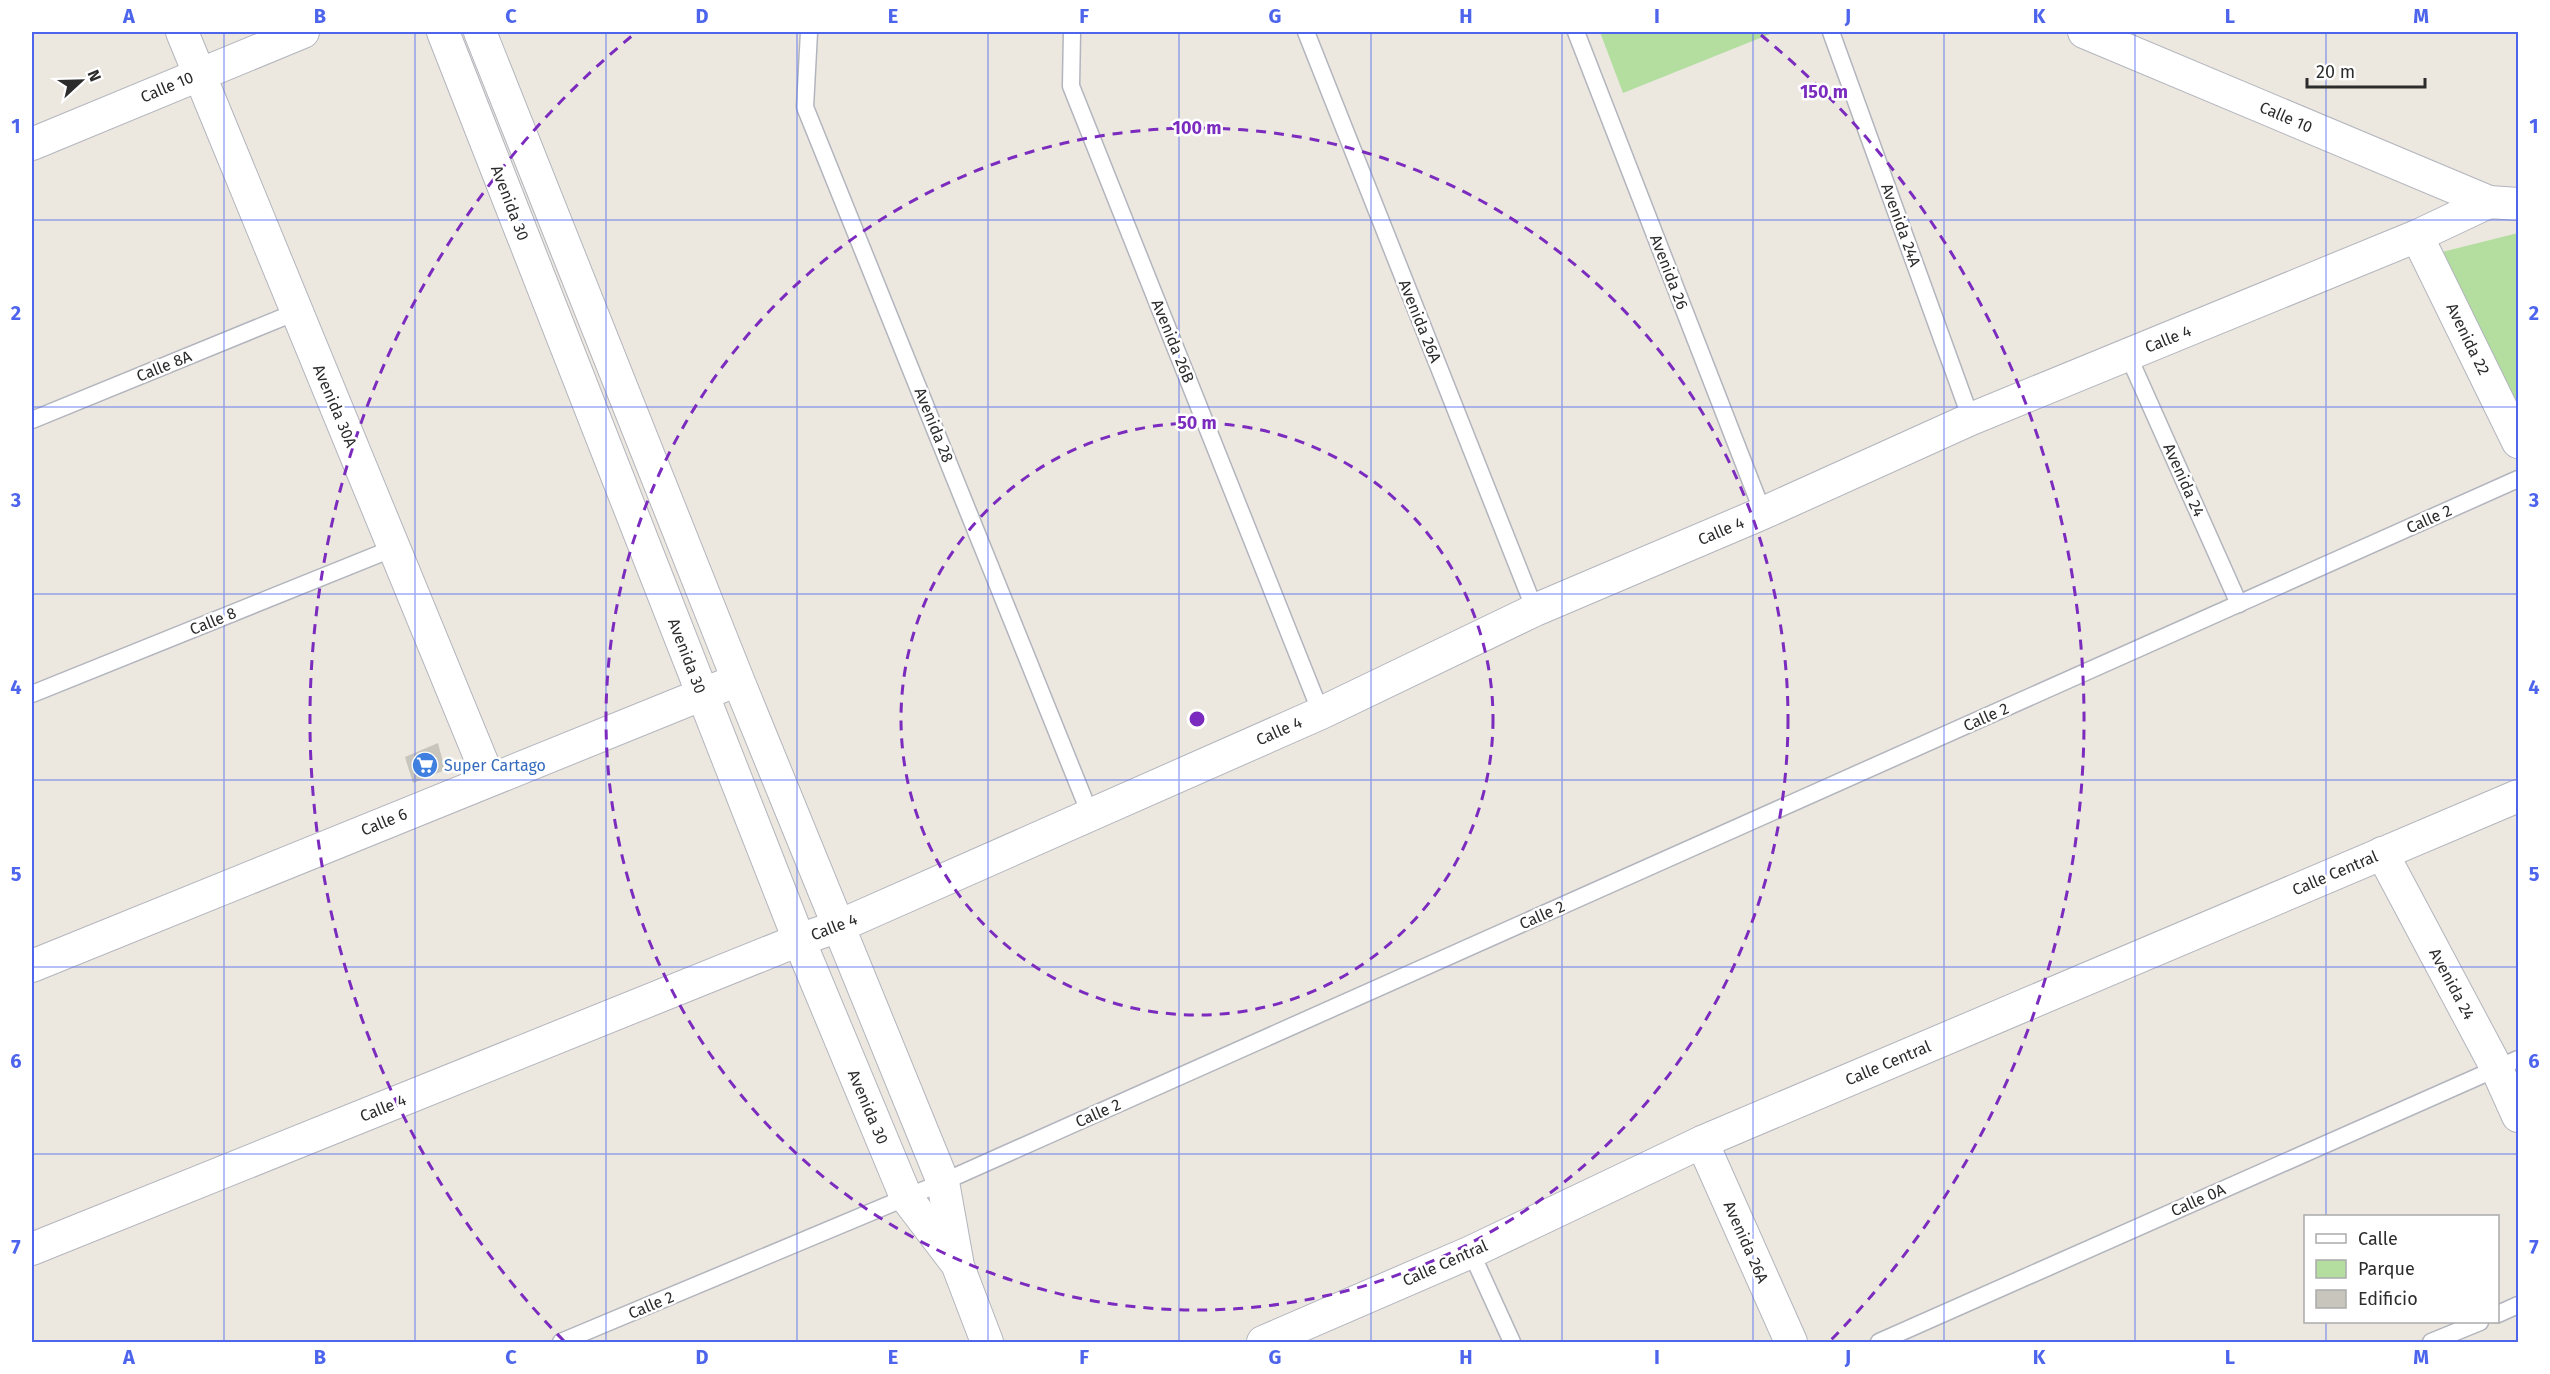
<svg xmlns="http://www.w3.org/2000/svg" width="2550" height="1374" font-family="'Fira Sans',sans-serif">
	<rect width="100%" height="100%" fill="#ece7df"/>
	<g fill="#b3dea0">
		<polygon points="1600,32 1775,32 1623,93"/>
		<polygon points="2518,233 2518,421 2442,252"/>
	</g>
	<polygon fill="#c8c5bd" points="438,743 445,770 413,783 405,757"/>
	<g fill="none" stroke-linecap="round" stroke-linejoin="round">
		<g stroke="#b3b5be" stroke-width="19">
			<g id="service">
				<polyline points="809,32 805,107 1090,814"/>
				<polyline points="1072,32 1071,86 1321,713"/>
				<polyline points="1306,32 1535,610"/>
				<polyline points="1576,32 1763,513"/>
				<polyline points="1831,32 1971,419"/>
				<polyline points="2128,355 2239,604"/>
				<polyline points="32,420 296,312"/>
				<polyline points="32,694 394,548"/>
				<polyline points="1471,1252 1512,1342"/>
				<polyline points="2498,1314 2518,1305"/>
				<polyline points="561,1342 943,1182 2518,479"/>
				<polyline points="1879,1342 2518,1059"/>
				<polyline points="2431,1342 2480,1322"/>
			</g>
		</g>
		<g stroke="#b3b5be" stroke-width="34">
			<g id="minor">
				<polyline points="182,32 489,779"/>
				<polyline points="443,32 799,940 906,1197 954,1260"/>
				<polyline points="480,32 738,680 943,1182 958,1266 987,1342"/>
				<polyline points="2084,32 2489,202"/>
				<polyline points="32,144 303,32"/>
				<polyline points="2417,236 2518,442"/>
				<polyline points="2382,853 2496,1067 2518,1116"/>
				<polyline points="32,966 723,686"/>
				<polyline points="1702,1142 1791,1342"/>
				<polyline points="32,1249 799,940 839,926 1321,713 1535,610 1763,513 1971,419 2417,236 2489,202 2518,204"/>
				<polyline points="1263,1342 1471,1252 1702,1142 2518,796"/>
			</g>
		</g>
		<use href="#service" stroke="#fff" stroke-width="16"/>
		<use href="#minor" stroke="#fff" stroke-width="32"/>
	</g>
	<path fill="none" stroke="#4d64ec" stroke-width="1.5" stroke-opacity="0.55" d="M224 32V1342M415 32V1342M606 32V1342M797 32V1342M988 32V1342M1179 32V1342M1371 32V1342M1562 32V1342M1753 32V1342M1944 32V1342M2135 32V1342M2326 32V1216M32 220H2518M32 407H2518M32 594H2518M32 780H2518M32 967H2518M32 1154H2518M2326 1322V1342"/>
	<g fill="none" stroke="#7b2cbf" stroke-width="3" stroke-dasharray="10 8">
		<circle cx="1197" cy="719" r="296"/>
		<circle cx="1197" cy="719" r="591"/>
		<path d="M564 1341A887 887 0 0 1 633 35M1761 35A887 887 0 0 1 1830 1341"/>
	</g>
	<defs>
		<g id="supermarket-disc" transform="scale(1.35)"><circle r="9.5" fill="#3f7fe0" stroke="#fff"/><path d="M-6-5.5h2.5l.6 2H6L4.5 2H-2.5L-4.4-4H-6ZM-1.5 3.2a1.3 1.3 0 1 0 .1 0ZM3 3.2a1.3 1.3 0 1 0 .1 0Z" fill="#fff"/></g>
	</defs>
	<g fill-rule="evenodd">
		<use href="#supermarket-disc" x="425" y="765"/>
	</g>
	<g text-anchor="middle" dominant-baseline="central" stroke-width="5" stroke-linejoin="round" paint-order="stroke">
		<g font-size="16" fill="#2c2c2c" stroke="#fff">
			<text transform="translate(167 87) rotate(-23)">Calle 10</text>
			<text transform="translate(2286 117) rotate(23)">Calle 10</text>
			<text transform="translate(510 203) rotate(69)">Avenida 30</text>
			<text transform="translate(1901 225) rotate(70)">Avenida 24A</text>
			<text transform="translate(1669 272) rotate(69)">Avenida 26</text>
			<text transform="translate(1420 321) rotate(68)">Avenida 26A</text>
			<text transform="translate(2168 339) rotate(-22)">Calle 4</text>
			<text transform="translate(2468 339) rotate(64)">Avenida 22</text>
			<text transform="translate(1173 341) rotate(68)">Avenida 26B</text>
			<text transform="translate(164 366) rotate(-22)">Calle 8A</text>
			<text transform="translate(335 406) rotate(67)">Avenida 30A</text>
			<text transform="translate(934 425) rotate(68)">Avenida 28</text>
			<text transform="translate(2184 480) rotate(66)">Avenida 24</text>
			<text transform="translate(2429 519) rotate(-24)">Calle 2</text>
			<text transform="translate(1721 531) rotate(-23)">Calle 4</text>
			<text transform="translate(213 621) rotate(-22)">Calle 8</text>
			<text transform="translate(687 656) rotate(69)">Avenida 30</text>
			<text transform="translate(1986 717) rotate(-24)">Calle 2</text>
			<text transform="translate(1279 731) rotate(-24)">Calle 4</text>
			<text transform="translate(384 822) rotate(-22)">Calle 6</text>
			<text transform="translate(2335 873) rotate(-23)">Calle Central</text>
			<text transform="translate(1542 915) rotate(-24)">Calle 2</text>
			<text transform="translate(834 927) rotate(-21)">Calle 4</text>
			<text transform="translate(2452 984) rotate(62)">Avenida 24</text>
			<text transform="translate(1888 1063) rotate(-23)">Calle Central</text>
			<text transform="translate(868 1107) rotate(67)">Avenida 30</text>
			<text transform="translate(383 1108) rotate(-22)">Calle 4</text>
			<text transform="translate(1098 1113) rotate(-24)">Calle 2</text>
			<text transform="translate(2198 1200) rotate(-24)">Calle 0A</text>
			<text transform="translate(1746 1242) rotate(66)">Avenida 26A</text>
			<text transform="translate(1445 1263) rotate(-24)">Calle Central</text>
			<text transform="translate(651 1305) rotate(-23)">Calle 2</text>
		</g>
		<g font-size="16" fill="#366cbe" stroke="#fff" text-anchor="start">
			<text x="444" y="765">Super Cartago</text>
		</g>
	</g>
	<circle cx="1197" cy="719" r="9" fill="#7b2cbf" stroke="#fff" stroke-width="3"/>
	<g font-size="18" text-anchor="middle" font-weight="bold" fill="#7b2cbf" stroke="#fff" stroke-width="5" stroke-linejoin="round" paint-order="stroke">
		<text x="1824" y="98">150 m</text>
		<text x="1197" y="134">100 m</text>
		<text x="1197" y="429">50 m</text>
	</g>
	<rect width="2550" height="1374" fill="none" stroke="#ffffff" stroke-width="66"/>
	<rect x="2304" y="1215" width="195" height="108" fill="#ffffff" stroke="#ababab" stroke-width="1.5"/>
	<rect x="2316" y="1234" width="30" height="9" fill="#ffffff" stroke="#ababab" stroke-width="1.5"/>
	<text x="2358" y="1245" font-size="18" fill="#2c2c2c">Calle</text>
	<rect x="2316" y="1260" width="30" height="18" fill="#b3dea0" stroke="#ababab" stroke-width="1.5"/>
	<text x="2358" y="1275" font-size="18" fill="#2c2c2c">Parque</text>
	<rect x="2316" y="1290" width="30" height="18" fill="#c8c5bd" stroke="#ababab" stroke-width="1.5"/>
	<text x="2358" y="1305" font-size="18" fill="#2c2c2c">Edificio</text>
	<g transform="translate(81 81) rotate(68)" stroke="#ffffff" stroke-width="4.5" paint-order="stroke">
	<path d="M0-4.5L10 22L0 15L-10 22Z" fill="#2c2c2c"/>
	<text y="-9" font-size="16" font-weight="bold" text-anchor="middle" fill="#2c2c2c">N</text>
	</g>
	<path d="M2307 78v9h118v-9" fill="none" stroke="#2c2c2c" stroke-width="3"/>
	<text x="2316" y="78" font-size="18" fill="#2c2c2c" stroke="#ffffff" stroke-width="4.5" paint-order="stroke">20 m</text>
	<rect x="33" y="33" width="2484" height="1308" fill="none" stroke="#4d64ec" stroke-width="2"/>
	<g font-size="20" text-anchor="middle" font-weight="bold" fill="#4d64ec">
		<text x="129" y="23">A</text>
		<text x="320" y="23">B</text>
		<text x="511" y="23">C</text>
		<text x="702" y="23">D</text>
		<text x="893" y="23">E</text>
		<text x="1084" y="23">F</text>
		<text x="1275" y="23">G</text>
		<text x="1466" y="23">H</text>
		<text x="1657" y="23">I</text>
		<text x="1848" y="23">J</text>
		<text x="2039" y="23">K</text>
		<text x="2230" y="23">L</text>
		<text x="2421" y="23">M</text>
		<text x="16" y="133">1</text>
		<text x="2534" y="133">1</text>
		<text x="16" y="320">2</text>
		<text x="2534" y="320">2</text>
		<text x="16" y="507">3</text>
		<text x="2534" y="507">3</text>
		<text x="16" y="694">4</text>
		<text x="2534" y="694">4</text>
		<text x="16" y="881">5</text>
		<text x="2534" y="881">5</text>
		<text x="16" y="1068">6</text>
		<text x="2534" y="1068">6</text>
		<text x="16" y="1254">7</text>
		<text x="2534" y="1254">7</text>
		<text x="129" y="1364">A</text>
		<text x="320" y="1364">B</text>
		<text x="511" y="1364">C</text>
		<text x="702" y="1364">D</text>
		<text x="893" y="1364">E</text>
		<text x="1084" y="1364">F</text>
		<text x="1275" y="1364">G</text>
		<text x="1466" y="1364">H</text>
		<text x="1657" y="1364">I</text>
		<text x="1848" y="1364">J</text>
		<text x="2039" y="1364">K</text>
		<text x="2230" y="1364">L</text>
		<text x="2421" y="1364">M</text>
	</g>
</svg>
